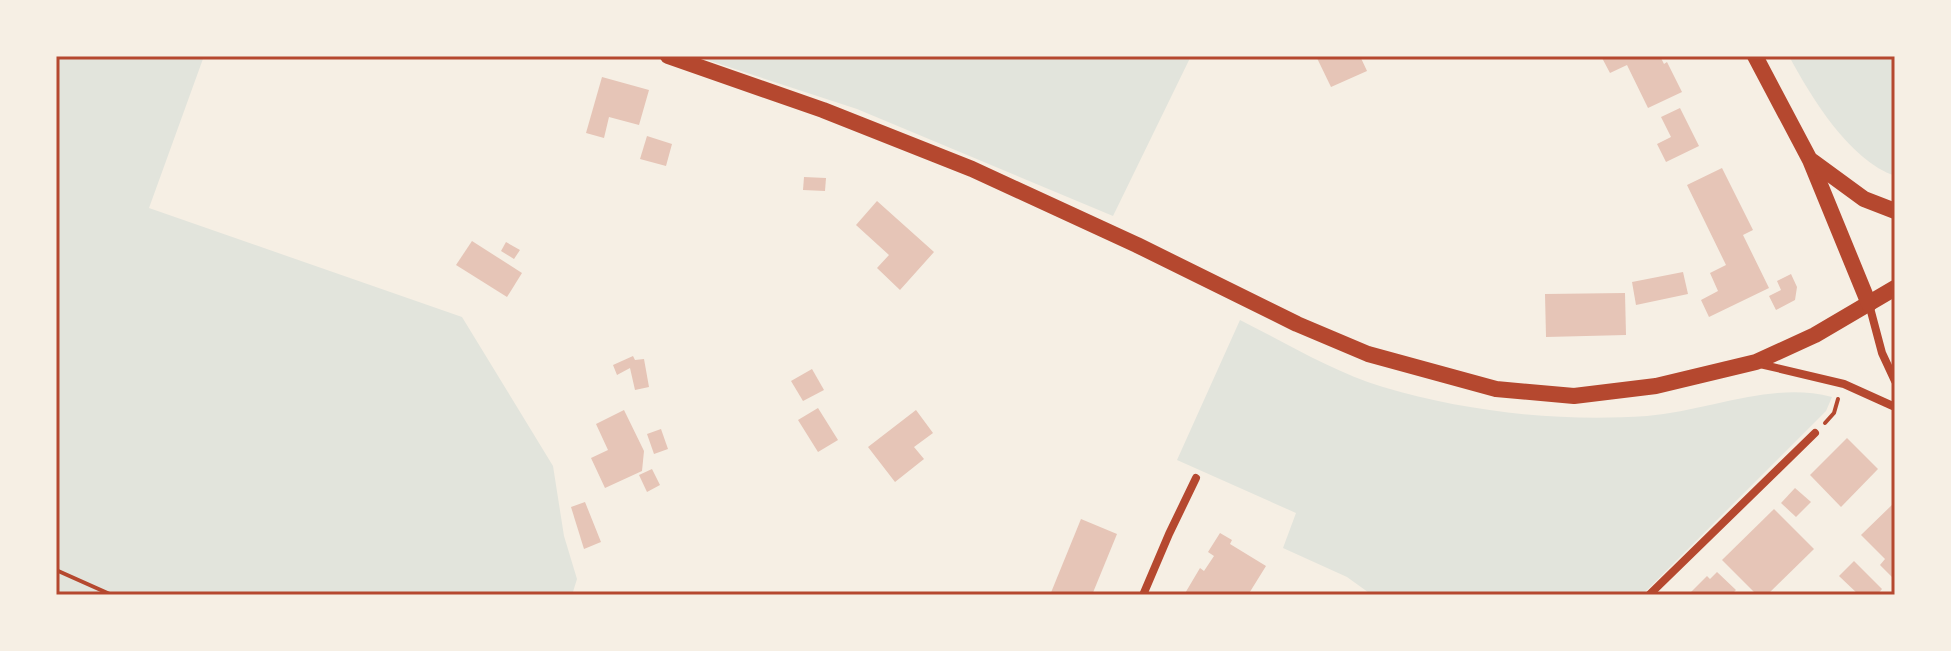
<svg xmlns="http://www.w3.org/2000/svg" width="1951" height="651" font-family="Poppins,sans-serif">
	<rect width="100%" height="100%" fill="#f6efe4"/>
	<g fill="#e2e4dc">
		<polygon points="56,56 204,56 149,208 462,317 553,466 564,536 577,579 572,595 56,595"/>
		<polygon points="695,56 1191,56 1113,216 857,109"/>
		<path d="M1789 56H1895V176C1849 160 1811 97 1789 56Z"/>
		<path d="M1240 320C1286 343 1333 372 1383 387 1468 412 1558 422 1647 416 1709 411 1770 381 1832 397L1826 411 1642 595H1372L1347 577 1283 548 1296 513 1177 460Z"/>
	</g>
	<g fill="#e6c5b7">
		<polygon points="1316,56 1360,56 1367,71 1331,87"/>
		<polygon points="1601,56 1660,56 1664,64 1667,62 1682,92 1648,108 1627,65 1610,73"/>
		<polygon points="602,77 649,90 639,125 609,117 604,138 586,133"/>
		<polygon points="1680,108 1699,146 1666,162 1657,144 1671,137 1661,117"/>
		<polygon points="647,136 672,144 666,166 640,159"/>
		<polygon points="1722,168 1753,230 1743,235 1769,288 1709,317 1701,300 1718,291 1710,273 1726,265 1687,185"/>
		<polygon points="804,177 826,178 825,191 803,190"/>
		<polygon points="877,201 934,252 900,290 877,268 889,255 856,225"/>
		<polygon points="472,241 522,273 507,297 456,265"/>
		<polygon points="506,242 520,250 514,259 501,251"/>
		<polygon points="1683,272 1688,294 1636,305 1632,282"/>
		<polygon points="1791,274 1797,287 1795,300 1776,310 1769,296 1781,290 1777,281"/>
		<polygon points="1625,293 1626,335 1546,337 1545,294"/>
		<polygon points="633,356 635,360 644,359 649,387 635,390 630,368 617,375 613,365"/>
		<polygon points="812,369 824,390 803,401 791,381"/>
		<polygon points="818,408 838,440 818,452 798,420"/>
		<polygon points="624,410 644,451 642,471 605,488 591,458 608,450 596,424"/>
		<polygon points="916,410 933,433 914,447 924,459 895,482 868,447"/>
		<polygon points="661,429 668,449 654,454 647,434"/>
		<polygon points="1847,438 1878,469 1841,507 1810,475"/>
		<polygon points="652,469 660,485 647,492 639,475"/>
		<polygon points="1795,488 1811,502 1796,517 1781,503"/>
		<polygon points="585,502 601,542 584,549 571,507"/>
		<polygon points="1895,502 1895,580 1880,565 1885,559 1861,535"/>
		<polygon points="1774,509 1814,549 1767,595 1757,595 1722,560"/>
		<polygon points="1081,519 1117,534 1092,595 1050,595"/>
		<polygon points="1220,533 1232,540 1230,544 1266,566 1248,595 1184,595 1200,568 1204,571 1214,556 1208,552"/>
		<polygon points="1854,561 1882,589 1877,595 1859,595 1839,576"/>
		<polygon points="1717,572 1736,590 1731,595 1688,595 1707,576 1710,579"/>
	</g>
	<g fill="none" stroke-linecap="round" stroke-linejoin="round">
		<g stroke="#b5482f" stroke-width="4">
			<polyline points="1825,423 1834,413 1838,399"/>
			<polyline points="56,570 112,595"/>
		</g>
		<g stroke="#b5482f" stroke-width="8">
			<polyline points="1869,304 1882,353 1895,381"/>
			<polyline points="1760,364 1844,384 1895,407"/>
			<polyline points="1143,595 1169,534 1196,478"/>
			<polyline points="1649,595 1815,433"/>
		</g>
		<g stroke="#b5482f" stroke-width="16">
			<polyline points="668,56 823,110 972,169 1137,245 1297,324 1368,354 1496,389 1574,396 1656,386 1756,362 1815,335 1895,288"/>
			<polyline points="1755,56 1810,160 1869,304"/>
			<polyline points="1812,161 1864,199 1895,211"/>
		</g>
	</g>
	<rect width="1951" height="651" fill="none" stroke="#f6efe4" stroke-width="116"/>
	<rect x="58" y="58" width="1835" height="535" fill="none" stroke="#b5482f" stroke-width="3"/>
</svg>
